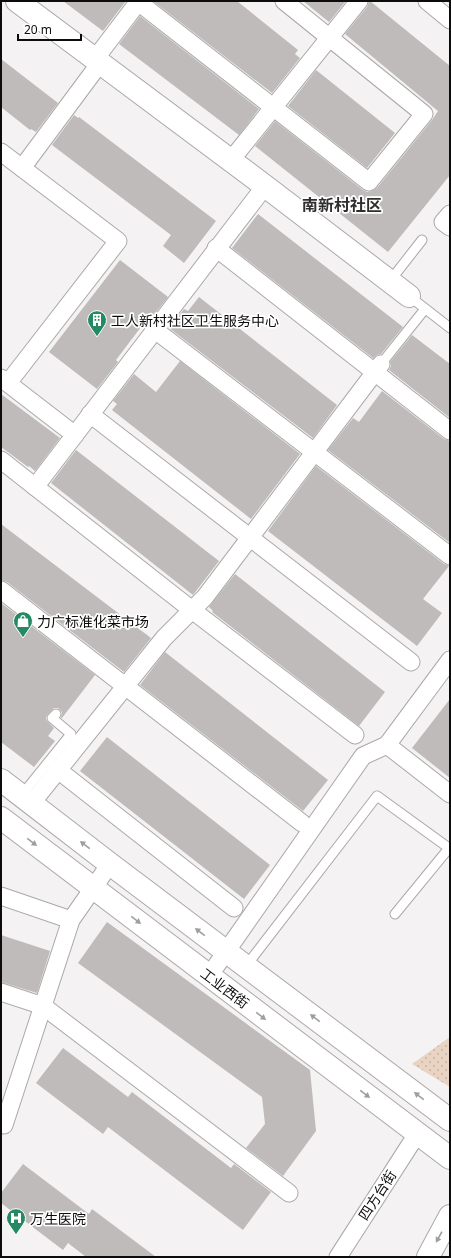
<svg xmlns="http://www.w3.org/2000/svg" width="451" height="1258" font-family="'Noto Sans','Noto Sans SC',sans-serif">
	<defs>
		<pattern id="park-dots" width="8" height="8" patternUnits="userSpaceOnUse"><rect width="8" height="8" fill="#e9d3c2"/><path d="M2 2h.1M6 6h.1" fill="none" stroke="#c7b4a6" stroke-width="1.8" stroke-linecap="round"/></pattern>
	</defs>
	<rect width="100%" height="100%" fill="#f5f2f3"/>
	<polygon fill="url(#park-dots)" points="450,1037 450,1087 412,1064"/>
	<g fill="#bebbba">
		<polygon points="63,1 126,1 103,31"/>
		<polygon points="153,1 237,1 298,50 295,54 300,58 272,93"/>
		<polygon points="303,1 346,1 329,22"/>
		<polygon points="369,1 370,1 450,66 450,175 388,252 255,146 275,121 363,190 367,192 372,191 377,188 432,120 438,111 345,34 367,7"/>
		<polygon points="140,16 259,109 239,135 119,44"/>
		<polygon points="1,59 58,103 36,132 31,129 30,130 1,107"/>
		<polygon points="316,70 395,133 367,168 288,106"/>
		<polygon points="74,115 78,118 79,117 216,221 184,263 163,246 171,235 52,145"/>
		<polygon points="258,214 403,327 381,354 377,355 373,358 232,248"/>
		<polygon points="120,260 168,297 153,316 151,314 149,317 143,316 140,319 139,324 141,327 116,360 118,362 97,389 49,352"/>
		<polygon points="199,297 337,405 313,438 169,328 184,309 188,311"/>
		<polygon points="412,335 450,364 450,418 389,370 391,366 390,362"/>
		<polygon points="180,361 300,454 251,519 112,410 117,404 113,401 134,374 156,392"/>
		<polygon points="382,391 444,439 450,441 450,543 328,450 353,418 359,422"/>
		<polygon points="1,394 60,438 35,471 29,466 28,467 1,447"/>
		<polygon points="76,450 219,561 193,595 51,483"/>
		<polygon points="316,466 444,564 449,566 423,599 442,613 417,646 268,531"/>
		<polygon points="1,524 151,638 124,672 7,582 1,580"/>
		<polygon points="235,574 385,692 359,726 212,612 213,611 209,607"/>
		<polygon points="1,603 95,675 62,718 61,718 62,712 58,708 54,708 48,714 46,717 46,720 54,728 48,736 55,741 34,767 1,742"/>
		<polygon points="165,652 328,780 303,811 140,685"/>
		<polygon points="450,699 450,778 412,748"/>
		<polygon points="107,737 270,865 244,899 80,771"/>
		<polygon points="107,922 310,1070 316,1131 283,1176 246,1148 265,1124 262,1097 78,963"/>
		<polygon points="1,935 50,951 37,993 1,982"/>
		<polygon points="63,1048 128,1097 132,1092 231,1168 234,1164 271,1192 243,1230 108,1127 103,1134 36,1083"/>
		<polygon points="23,1164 89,1214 92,1209 156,1257 86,1257 68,1243 63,1250 1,1203 1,1193"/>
	</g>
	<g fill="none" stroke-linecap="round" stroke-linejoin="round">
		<g stroke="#aca8aa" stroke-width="11">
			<g id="service">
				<polyline points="390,281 422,240"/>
				<polyline points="409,296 450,328"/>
				<polyline points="145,322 155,330"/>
				<polyline points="381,364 425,309"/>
				<polyline points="21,796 71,734 52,718 56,714"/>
				<polyline points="246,966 377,796 449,848 395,914"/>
			</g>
		</g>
		<g stroke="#aca8aa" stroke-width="19">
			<g id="minor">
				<polyline points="137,1 369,182 424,114 284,1"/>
				<polyline points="427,1 450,20"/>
				<polyline points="95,59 139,1"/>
				<polyline points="1,152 118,241 8,383"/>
				<polyline points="231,160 359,1"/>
				<polyline points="22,168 100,63"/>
				<polyline points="450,214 443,222 450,227"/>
				<polyline points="216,248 450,431"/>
				<polyline points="155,330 450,556"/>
				<polyline points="1,378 75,435"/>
				<polyline points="90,414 411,662"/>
				<polyline points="1,460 192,610 355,735"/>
				<polyline points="35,487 265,186"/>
				<polyline points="1,590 302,823"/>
				<polyline points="387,745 450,794"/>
				<polyline points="58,770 234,908"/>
				<polyline points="31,804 164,638 205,597 381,364"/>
				<polyline points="1,896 71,920"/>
				<polyline points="209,976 363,756 387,745 450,660"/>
				<polyline points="1,992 43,1006 289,1193"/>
				<polyline points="4,1125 71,920 110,864"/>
				<polyline points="338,1257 417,1134"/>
			</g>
		</g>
		<g stroke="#aca8aa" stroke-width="24">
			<polyline id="tertiary" points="17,1 265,186 409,296"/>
		</g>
		<g stroke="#aca8aa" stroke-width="24">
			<g id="primary">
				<polyline points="1,780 110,864 450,1120"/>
				<polyline points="1,818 450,1158"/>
				<polyline points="428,1257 450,1216"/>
			</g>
		</g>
		<use href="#service" stroke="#fff" stroke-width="9"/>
		<use href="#minor" stroke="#fff" stroke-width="17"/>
		<use href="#tertiary" stroke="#fff" stroke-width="22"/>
		<use href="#primary" stroke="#fff" stroke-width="22"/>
	</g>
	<defs><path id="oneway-solid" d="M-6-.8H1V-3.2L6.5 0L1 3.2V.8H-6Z"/></defs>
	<g fill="#9e9e9e">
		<use href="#oneway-solid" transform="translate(32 842) rotate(37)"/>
		<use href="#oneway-solid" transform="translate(85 845) rotate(-143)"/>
		<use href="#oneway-solid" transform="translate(136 920) rotate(37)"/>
		<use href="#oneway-solid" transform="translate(200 932) rotate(-143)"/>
		<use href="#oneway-solid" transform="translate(261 1016) rotate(37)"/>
		<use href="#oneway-solid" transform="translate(315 1018) rotate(-143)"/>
		<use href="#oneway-solid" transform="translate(365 1094) rotate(37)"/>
		<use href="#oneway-solid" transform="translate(419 1096) rotate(-143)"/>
		<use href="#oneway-solid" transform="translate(439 1237) rotate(119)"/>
	</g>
	<defs>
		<g id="building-pin" transform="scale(1)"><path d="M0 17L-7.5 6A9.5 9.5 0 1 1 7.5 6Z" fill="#258963" stroke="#fff"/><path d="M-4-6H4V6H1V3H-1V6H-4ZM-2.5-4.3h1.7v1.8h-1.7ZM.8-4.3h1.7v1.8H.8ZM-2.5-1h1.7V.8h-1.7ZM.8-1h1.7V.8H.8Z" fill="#fff"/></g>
		<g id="shop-pin" transform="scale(1)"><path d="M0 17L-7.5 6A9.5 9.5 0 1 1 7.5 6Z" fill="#258963" stroke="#fff"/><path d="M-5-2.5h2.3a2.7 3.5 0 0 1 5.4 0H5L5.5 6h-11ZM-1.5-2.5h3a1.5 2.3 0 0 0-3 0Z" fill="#fff"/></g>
		<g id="hospital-pin" transform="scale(1)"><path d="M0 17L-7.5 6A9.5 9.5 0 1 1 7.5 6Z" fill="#258963" stroke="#fff"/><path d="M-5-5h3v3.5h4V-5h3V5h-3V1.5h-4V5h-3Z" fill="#fff"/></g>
	</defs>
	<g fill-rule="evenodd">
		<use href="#building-pin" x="97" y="320"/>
		<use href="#shop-pin" x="23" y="621"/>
		<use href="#hospital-pin" x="16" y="1218"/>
	</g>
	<g text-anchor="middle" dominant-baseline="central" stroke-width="3.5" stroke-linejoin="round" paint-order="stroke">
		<g font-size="14" fill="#0d0c0c" stroke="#fff" text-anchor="start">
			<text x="111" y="320">工人新村社区卫生服务中心</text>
			<text x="37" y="621">力广标准化菜市场</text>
			<text x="30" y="1218">万生医院</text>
		</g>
		<g font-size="14" fill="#0d0c0c" stroke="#fff">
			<text transform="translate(225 988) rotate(37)">工业西街</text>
			<text transform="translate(377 1195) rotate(-57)">四方台街</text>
		</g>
		<g font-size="16" font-weight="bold" fill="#2f2d2e" stroke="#fff">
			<text x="342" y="205">南新村社区</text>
		</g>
	</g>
	<rect width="451" height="1258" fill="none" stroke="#0d0c0c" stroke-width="4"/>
	<path d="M18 34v6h63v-6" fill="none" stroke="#0d0c0c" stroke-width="2"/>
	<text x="24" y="34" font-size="12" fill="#0d0c0c" stroke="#ffffff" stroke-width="3" paint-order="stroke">20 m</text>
</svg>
